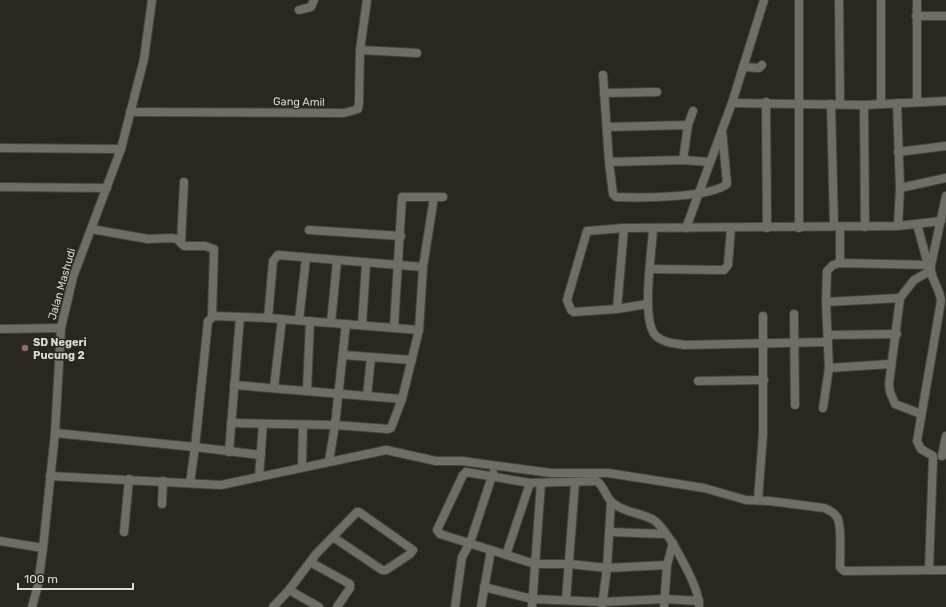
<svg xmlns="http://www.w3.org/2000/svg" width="946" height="607" font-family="Rubik,sans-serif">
	<rect width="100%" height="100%" fill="#292720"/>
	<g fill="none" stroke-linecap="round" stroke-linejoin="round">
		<g stroke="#45443f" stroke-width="10">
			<g id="minor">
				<polyline points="839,0 840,104"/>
				<polyline points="881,0 881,103"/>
				<polyline points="917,0 917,102"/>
				<polyline points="299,10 311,7 314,0"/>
				<polyline points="916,16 946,16"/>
				<polyline points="360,50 417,53"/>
				<polyline points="743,67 759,68 762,65"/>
				<polyline points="603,75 609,162 683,160 710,162"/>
				<polyline points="604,93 657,92"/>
				<polyline points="766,102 767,228"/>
				<polyline points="732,103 864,105 946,101"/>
				<polyline points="897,103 900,188 898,226"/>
				<polyline points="831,104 834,226"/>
				<polyline points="864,105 865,227"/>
				<polyline points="130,112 344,113 358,109 359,103 360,50 367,0"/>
				<polyline points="607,127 688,125"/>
				<polyline points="0,148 121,149"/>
				<polyline points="898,152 946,146"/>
				<polyline points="683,160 688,125 693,111"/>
				<path d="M609 162 613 194 616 197C639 198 710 198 727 184L722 130"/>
				<polyline points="0,187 107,188"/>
				<polyline points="900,188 946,178"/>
				<polyline points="917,224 928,265"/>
				<polyline points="686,228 732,103 764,0"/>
				<polyline points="799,228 799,0"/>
				<polyline points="840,228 840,263"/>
				<polyline points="91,229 148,239 171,238 177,239 184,246 205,246 214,249 212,317"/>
				<path d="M653 229C652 252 641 318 655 335 663 343 673 343 684 345L828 342"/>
				<polyline points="309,230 401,236"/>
				<polyline points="181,243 184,182"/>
				<polyline points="650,269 724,270 728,265 731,228"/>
				<polyline points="826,302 900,298"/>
				<polyline points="647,304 617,309 574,312 571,310 567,300 587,231 624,228 898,226 941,221"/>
				<polyline points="617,309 624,228"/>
				<polyline points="794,314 795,405"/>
				<polyline points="268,318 273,261 278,255 423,267"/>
				<polyline points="299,320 306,258"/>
				<polyline points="331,323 337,261"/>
				<polyline points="362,325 366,264"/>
				<polyline points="394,327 402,197 443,197"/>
				<polyline points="0,329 61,328"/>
				<polyline points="828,335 897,334"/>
				<polyline points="343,355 412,360"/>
				<polyline points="829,368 890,364"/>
				<polyline points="698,381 764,380"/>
				<polyline points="234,385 402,399"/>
				<polyline points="274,387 282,319"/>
				<polyline points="307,390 310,321"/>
				<polyline points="367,396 371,357"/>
				<polyline points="823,408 829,368 826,302 827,271 833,265 840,263 931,265 946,196"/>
				<polyline points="921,414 895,404 890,392 889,384 900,298 914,280 930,271"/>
				<polyline points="231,423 335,425 388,429 391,428 402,399 419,330 423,267 434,197"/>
				<polyline points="55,433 195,447 261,455"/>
				<polyline points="229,452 240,317"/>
				<polyline points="942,456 946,436"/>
				<polyline points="329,461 335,425 346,324"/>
				<polyline points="302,466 303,425"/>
				<path d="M50 476 221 485 386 450 436 461H462L551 473H608L704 488 746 500 770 501 824 508C829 510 834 512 837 517 842 525 840 556 840 567L844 571 946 570"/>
				<polyline points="259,477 263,424"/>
				<polyline points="190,483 195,447 208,321 214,316 268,318 419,330"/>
				<polyline points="758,500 763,434 763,316"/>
				<polyline points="162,504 163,481"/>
				<polyline points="124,532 129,479"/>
				<polyline points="610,532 665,534"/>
				<polyline points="0,541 43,548"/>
				<polyline points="506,555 530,483"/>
				<polyline points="310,562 350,584 350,588 337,607"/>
				<path d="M667 565 607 568 570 564H535L440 534 437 530 463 475 466 472 530 483 597 481C604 486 606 498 613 503 626 514 645 513 655 521 669 532 701 590 699 607"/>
				<path d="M929 570 933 459V456L921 449 917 441 941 301C940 287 929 278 931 265"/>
				<polyline points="484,587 532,599 602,602 665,599 699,601"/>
				<polyline points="289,590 319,607"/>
				<polyline points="566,600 575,483"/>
				<polyline points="602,606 607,568 611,502"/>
				<polyline points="32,607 38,585 43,548 55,433 61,328 73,277 121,149 144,59 152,0"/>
				<polyline points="273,607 289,590 316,554 357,512 359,512 413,550 410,554 386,570 382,570 333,537"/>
				<polyline points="455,607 462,557 470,543 493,473"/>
				<polyline points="481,607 491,550"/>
				<polyline points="532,607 541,483"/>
				<polyline points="664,607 667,565 673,543"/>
			</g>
		</g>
		<use href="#minor" stroke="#6f6d66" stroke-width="8"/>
	</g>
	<circle fill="#8d6e63" stroke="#292720" stroke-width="1.5" cx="25" cy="348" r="4"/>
	<g text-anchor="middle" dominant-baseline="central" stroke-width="3" stroke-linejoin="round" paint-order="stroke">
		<g font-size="11" fill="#dad9d5" stroke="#292720">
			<text transform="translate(299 102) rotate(1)">Gang Amil</text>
			<text transform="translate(62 284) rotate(-74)">Jalan Mashudi</text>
		</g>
		<g font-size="11" font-weight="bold" fill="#dad9d5" stroke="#292720" text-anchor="start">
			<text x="33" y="342">SD Negeri<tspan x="33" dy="13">Pucung 2</tspan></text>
		</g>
	</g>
	<path d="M18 583v6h115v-6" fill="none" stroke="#dad9d5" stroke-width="2"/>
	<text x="24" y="583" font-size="12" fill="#dad9d5" stroke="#292720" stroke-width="3" paint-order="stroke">100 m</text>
</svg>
